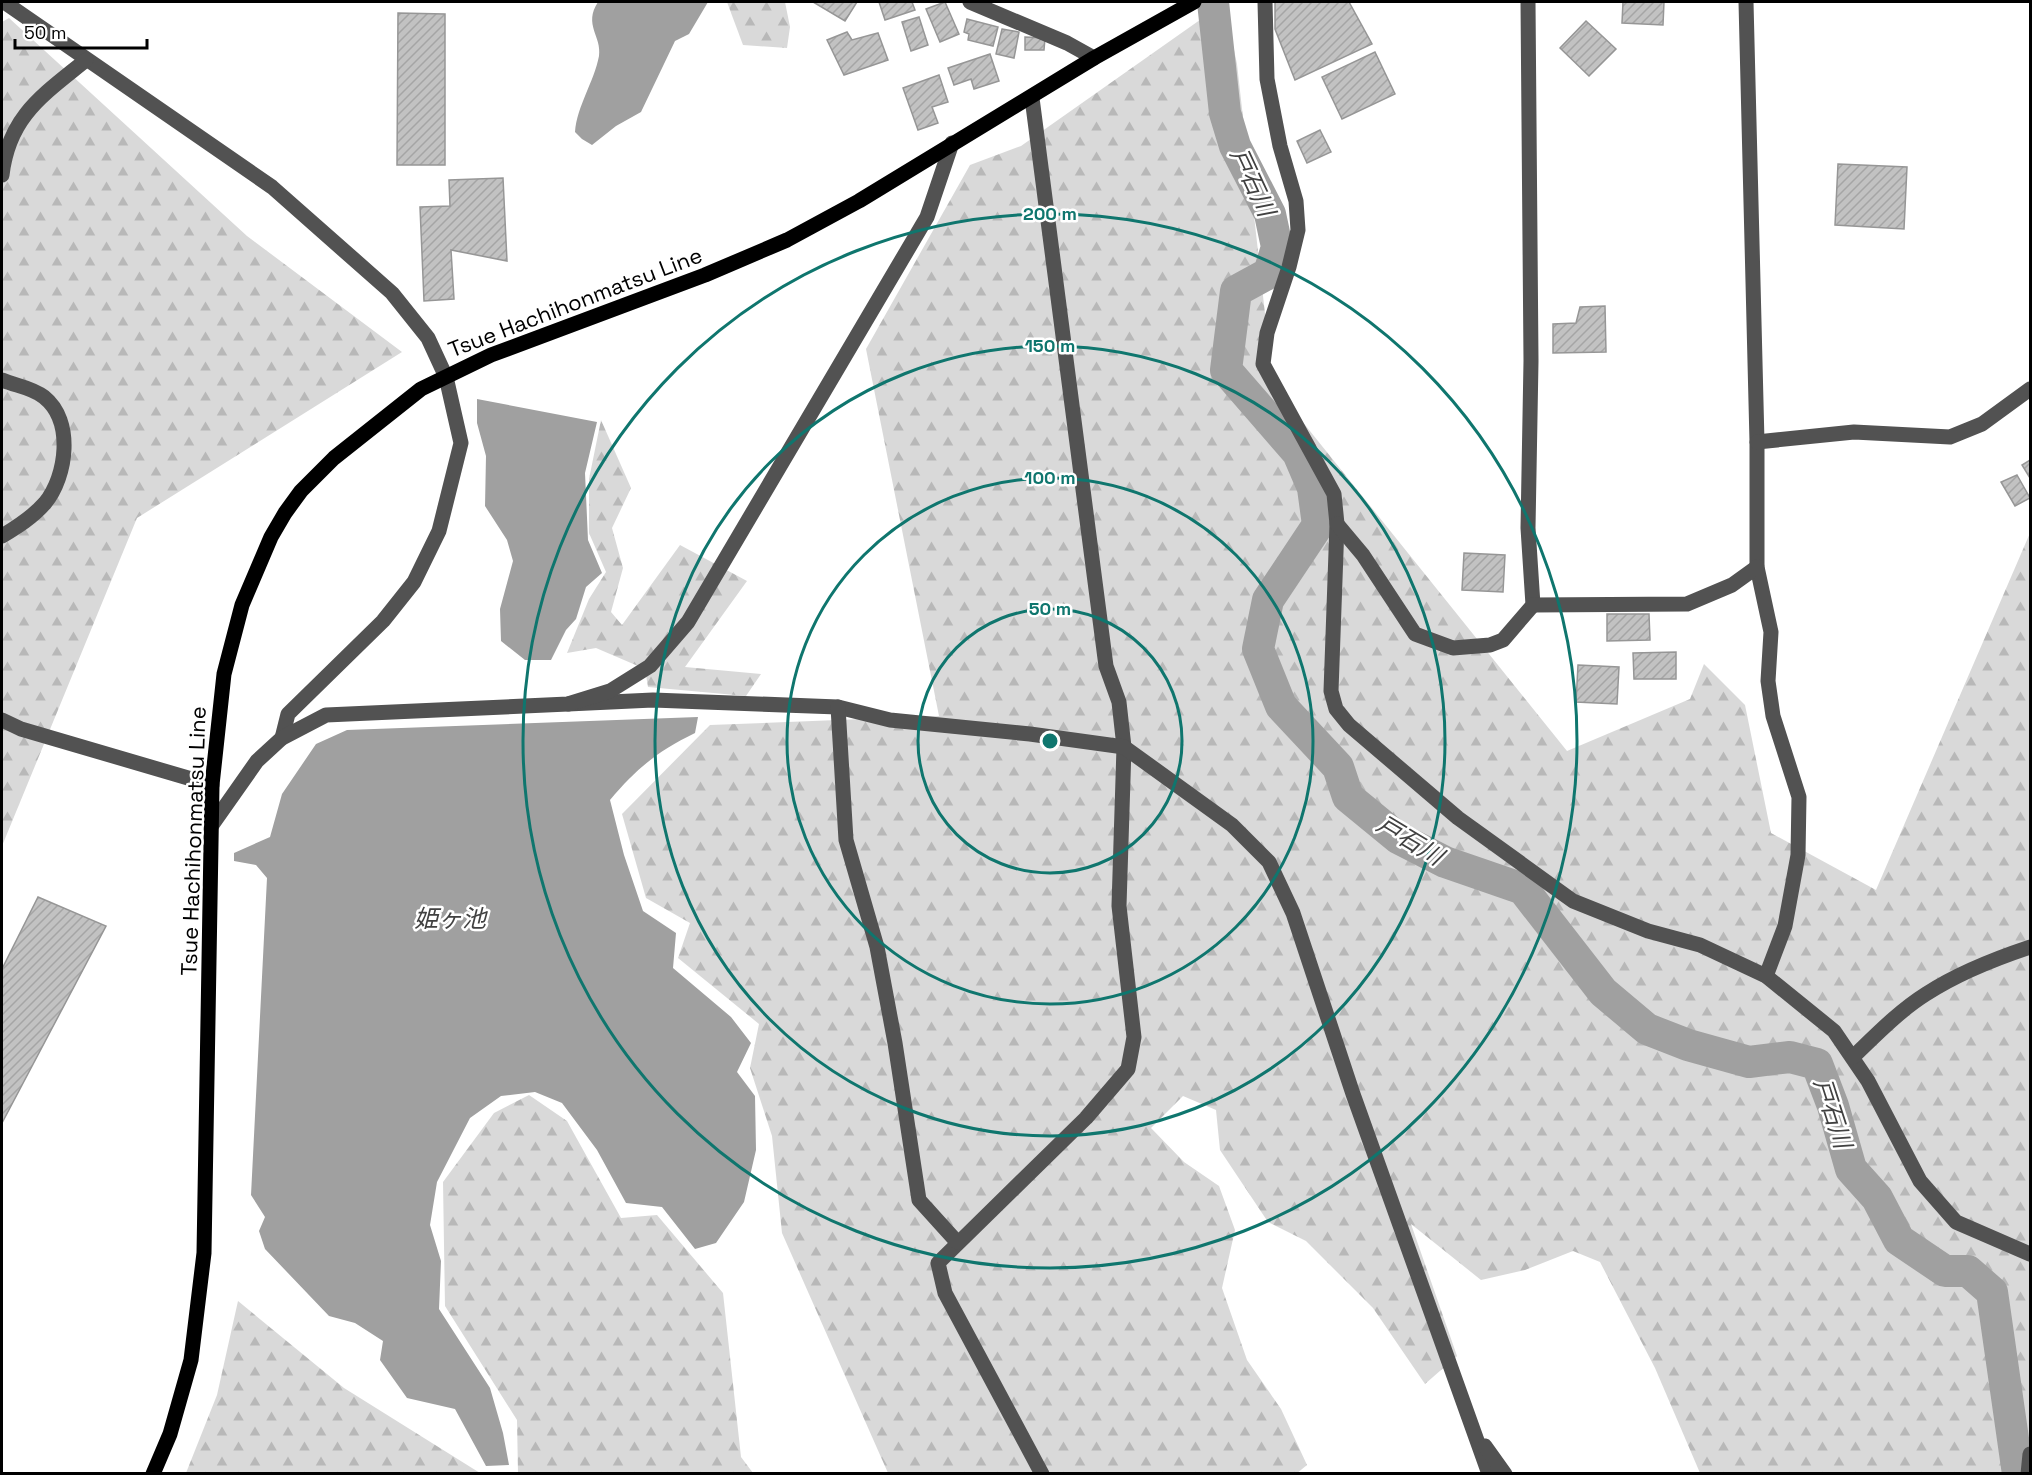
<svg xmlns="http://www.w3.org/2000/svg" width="2032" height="1475" font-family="'Space Grotesk','Noto Sans JP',sans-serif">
	<defs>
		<pattern id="forest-firs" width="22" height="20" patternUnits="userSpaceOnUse" patternTransform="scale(1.5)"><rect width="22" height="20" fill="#d9d9d9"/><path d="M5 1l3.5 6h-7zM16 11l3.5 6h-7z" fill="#b8b8b8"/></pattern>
		<pattern id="building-hatch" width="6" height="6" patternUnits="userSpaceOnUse" patternTransform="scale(1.5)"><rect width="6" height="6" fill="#c2c2c2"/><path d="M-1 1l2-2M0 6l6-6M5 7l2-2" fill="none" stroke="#a5a5a5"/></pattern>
	</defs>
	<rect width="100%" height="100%" fill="#fff"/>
	<g fill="url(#forest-firs)">
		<polygon points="727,2 785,2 790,27 787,48 743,45"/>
		<polygon points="1224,3 1237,64 1273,385 1567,751 1690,699 1704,664 1745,705 1771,833 1876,890 2030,533 2030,1473 1700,1473 1655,1368 1600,1262 1573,1251 1525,1270 1481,1280 1411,1224 1457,1356 1425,1384 1373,1308 1306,1241 1268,1222 1220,1150 1216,1110 1183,1096 1151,1128 1184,1162 1219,1186 1235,1230 1222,1288 1247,1360 1281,1409 1307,1465 1296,1474 888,1473 782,1233 772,1136 750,1068 759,1024 678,958 690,923 646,898 622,814 710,725 939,716 866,349 970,165 1021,146"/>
		<polygon points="9,18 247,236 402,352 137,518 2,846 2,22"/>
		<polygon points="601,420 631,488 612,528 623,568 611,612 622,625 680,545 747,581 685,667 761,674 746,696 648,687 645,669 596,648 567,653 589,599 606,572 589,533 589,479"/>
		<polygon points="529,1095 567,1121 621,1218 657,1215 723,1293 741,1457 753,1473 518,1473 517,1420 445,1306 443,1182 494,1113"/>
		<polygon points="238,1301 344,1388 480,1473 186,1473 217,1395"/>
	</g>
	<g fill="#a0a0a0">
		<path d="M598 2H708L689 34 675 41 641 112 616 126 592 145 582 139 575 132C577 106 594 82 599 56 602 36 583 25 598 2Z"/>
		<polygon points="477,399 597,422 585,473 588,540 602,573 586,587 576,619 566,630 551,660 525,660 501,641 500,609 513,561 507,540 485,506 486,456 477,423"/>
		<path d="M698 717 695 733C658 751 637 768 610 800L624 855 643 911 676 933 673 968 731 1017 751 1043 737 1072 755 1096 756 1150 744 1202 716 1243 695 1249 662 1207 626 1203 597 1150 562 1103 535 1092 501 1096 470 1118 437 1182 430 1225 441 1261 439 1309 490 1388 503 1433 509 1465 486 1466 455 1409 407 1398 380 1360 383 1341 355 1323 329 1316 265 1249 259 1231 265 1217 251 1195 267 878 256 865 234 861V853L270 837 282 794 316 744 347 730Z"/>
	</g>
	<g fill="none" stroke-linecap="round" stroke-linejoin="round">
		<polyline stroke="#a0a0a0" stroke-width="32" points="1213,2 1225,113 1235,146 1270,214 1277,247 1269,273 1236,291 1226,370 1298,453 1313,488 1318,525 1268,600 1258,649 1281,706 1338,767 1348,797 1398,838 1445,862 1523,889 1603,992 1647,1029 1688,1045 1749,1062 1790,1057 1817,1064 1833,1106 1851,1169 1877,1198 1899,1240 1945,1271 1968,1271 1992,1292 2018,1474"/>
	</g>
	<g fill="url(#building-hatch)" stroke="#969696" stroke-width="1.5">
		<polygon points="813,2 857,2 845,21"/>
		<polygon points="879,2 912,2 915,10 885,20"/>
		<polygon points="945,2 959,34 940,42 926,9"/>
		<polygon points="1275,2 1349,2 1372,44 1295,80 1275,29"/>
		<polygon points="1623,2 1664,2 1663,25 1622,23"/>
		<polygon points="398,13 445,14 445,165 397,165"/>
		<polygon points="919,17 928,45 911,51 902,22"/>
		<polygon points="967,19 998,27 993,46 968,40 969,34 964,32"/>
		<polygon points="1586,21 1616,49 1589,76 1560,48"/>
		<polygon points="1002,29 1019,32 1014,58 996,54"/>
		<polygon points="847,32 852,40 878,33 888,60 844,75 827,40"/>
		<polygon points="1025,37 1045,38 1044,50 1025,50"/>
		<polygon points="1375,52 1395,94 1342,119 1322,77"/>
		<polygon points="990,54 999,81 974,89 971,79 954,85 948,68"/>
		<polygon points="939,75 948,102 932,107 938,123 918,130 903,88"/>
		<polygon points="1320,130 1331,152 1307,163 1297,141"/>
		<polygon points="1838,164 1907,167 1904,229 1835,225"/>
		<polygon points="503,178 507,261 451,250 454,299 424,301 420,207 450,206 449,180"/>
		<polygon points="1605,306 1606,352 1553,353 1553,324 1576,323 1580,307"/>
		<polygon points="2030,460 2030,478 2022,465"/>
		<polygon points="2017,475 2030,498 2015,506 2001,482"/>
		<polygon points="1464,553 1505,555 1503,592 1462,590"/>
		<polygon points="1607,614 1649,614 1650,640 1607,641"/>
		<polygon points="1676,652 1676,679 1634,679 1633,653"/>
		<polygon points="1578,665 1619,667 1617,704 1576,702"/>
		<polygon points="38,897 106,926 2,1123 2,969"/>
	</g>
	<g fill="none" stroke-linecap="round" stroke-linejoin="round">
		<g stroke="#525252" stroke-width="15">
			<polyline points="4,2 272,187 392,293 428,338 446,377 461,443 439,531 414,582 383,621 288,714 282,738"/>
			<polyline points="970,2 1067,43 1094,58"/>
			<polyline points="1265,2 1267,79 1280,146 1296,201 1298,230 1289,267 1267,333 1263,364 1334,494 1337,524 1331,691 1336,709 1349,725 1458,818 1573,901 1648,931 1700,945 1766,976 1834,1031 1868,1081 1920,1181 1956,1222 2030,1254"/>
			<polyline points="1746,2 1757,442 1757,567 1771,632 1768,681 1773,716 1799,797 1798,855 1785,926 1766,976"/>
			<polyline points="1032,98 1106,666 1119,702 1124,747 1119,906 1134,1037 1128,1069 1086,1118 938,1263 945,1293 1042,1474"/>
			<path d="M2 175C9 116 43 95 86 60"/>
			<path d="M2 380C16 386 31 387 44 397 74 421 67 476 45 503 33 517 17 527 2 536"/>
			<polyline points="1757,442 1854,432 1950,437 1982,424 2030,389"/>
			<polyline points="1337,524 1363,555 1415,634 1453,648 1490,645 1503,640 1533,605 1528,528 1531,361 1528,2"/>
			<polyline points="1533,605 1687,604 1732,585 1757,567"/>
			<polyline points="568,704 653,700 838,707 890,720 1030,734 1124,747 1232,825 1269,862 1293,913 1353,1094 1489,1474"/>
			<polyline points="838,707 846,840 877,947 895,1043 919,1200 957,1242"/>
			<polyline points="2,720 21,729 212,785"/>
			<polyline points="212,825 257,761 282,738 326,715 568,704 610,691 650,666 688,622 927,217 952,143"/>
			<path d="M1853 1057C1876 1035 1899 1011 1926 994 1958 973 1994 959 2030 947"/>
			<polyline points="1485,1446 1505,1474"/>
			<polyline points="2028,1474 2030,1454"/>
		</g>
		<polyline stroke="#000" stroke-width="15" points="153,1474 170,1434 191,1360 204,1253 212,785 224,674 242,605 271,537 285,513 301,491 334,458 421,389 491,355 705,275 787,240 859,201 1094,58 1194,2"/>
	</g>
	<g fill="none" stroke="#0f766e" stroke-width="3">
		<circle cx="1050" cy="741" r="132"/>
		<circle cx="1050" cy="741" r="263"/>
		<circle cx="1050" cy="741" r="395"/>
		<circle cx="1050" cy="741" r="527"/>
	</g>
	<g text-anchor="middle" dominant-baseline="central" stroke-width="5" stroke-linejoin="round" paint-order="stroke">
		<g font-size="22" fill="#000" stroke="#fff">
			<text transform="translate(575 302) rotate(-21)">Tsue Hachihonmatsu Line</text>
			<text transform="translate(193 841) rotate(-88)">Tsue Hachihonmatsu Line</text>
		</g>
		<g font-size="24" font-style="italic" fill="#414141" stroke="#fff">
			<text transform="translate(1253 182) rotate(65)">戸石川</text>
			<text transform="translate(1410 840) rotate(31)">戸石川</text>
			<text x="450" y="918">姫ヶ池</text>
			<text transform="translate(1833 1113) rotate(72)">戸石川</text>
		</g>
	</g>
	<circle cx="1050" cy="741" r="9" fill="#0f766e" stroke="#fff" stroke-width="3"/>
	<g font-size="18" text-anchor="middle" font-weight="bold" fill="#0f766e" stroke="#fff" stroke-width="5" stroke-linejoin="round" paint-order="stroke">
		<text x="1050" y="220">200 m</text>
		<text x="1050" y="352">150 m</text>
		<text x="1050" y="484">100 m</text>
		<text x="1050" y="615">50 m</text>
	</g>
	<rect width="2032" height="1475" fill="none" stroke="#000000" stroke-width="6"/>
	<path d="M15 39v9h132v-9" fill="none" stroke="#000000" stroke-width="3"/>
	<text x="24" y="39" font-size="18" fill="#000000" stroke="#ffffff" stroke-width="4.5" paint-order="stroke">50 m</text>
</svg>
